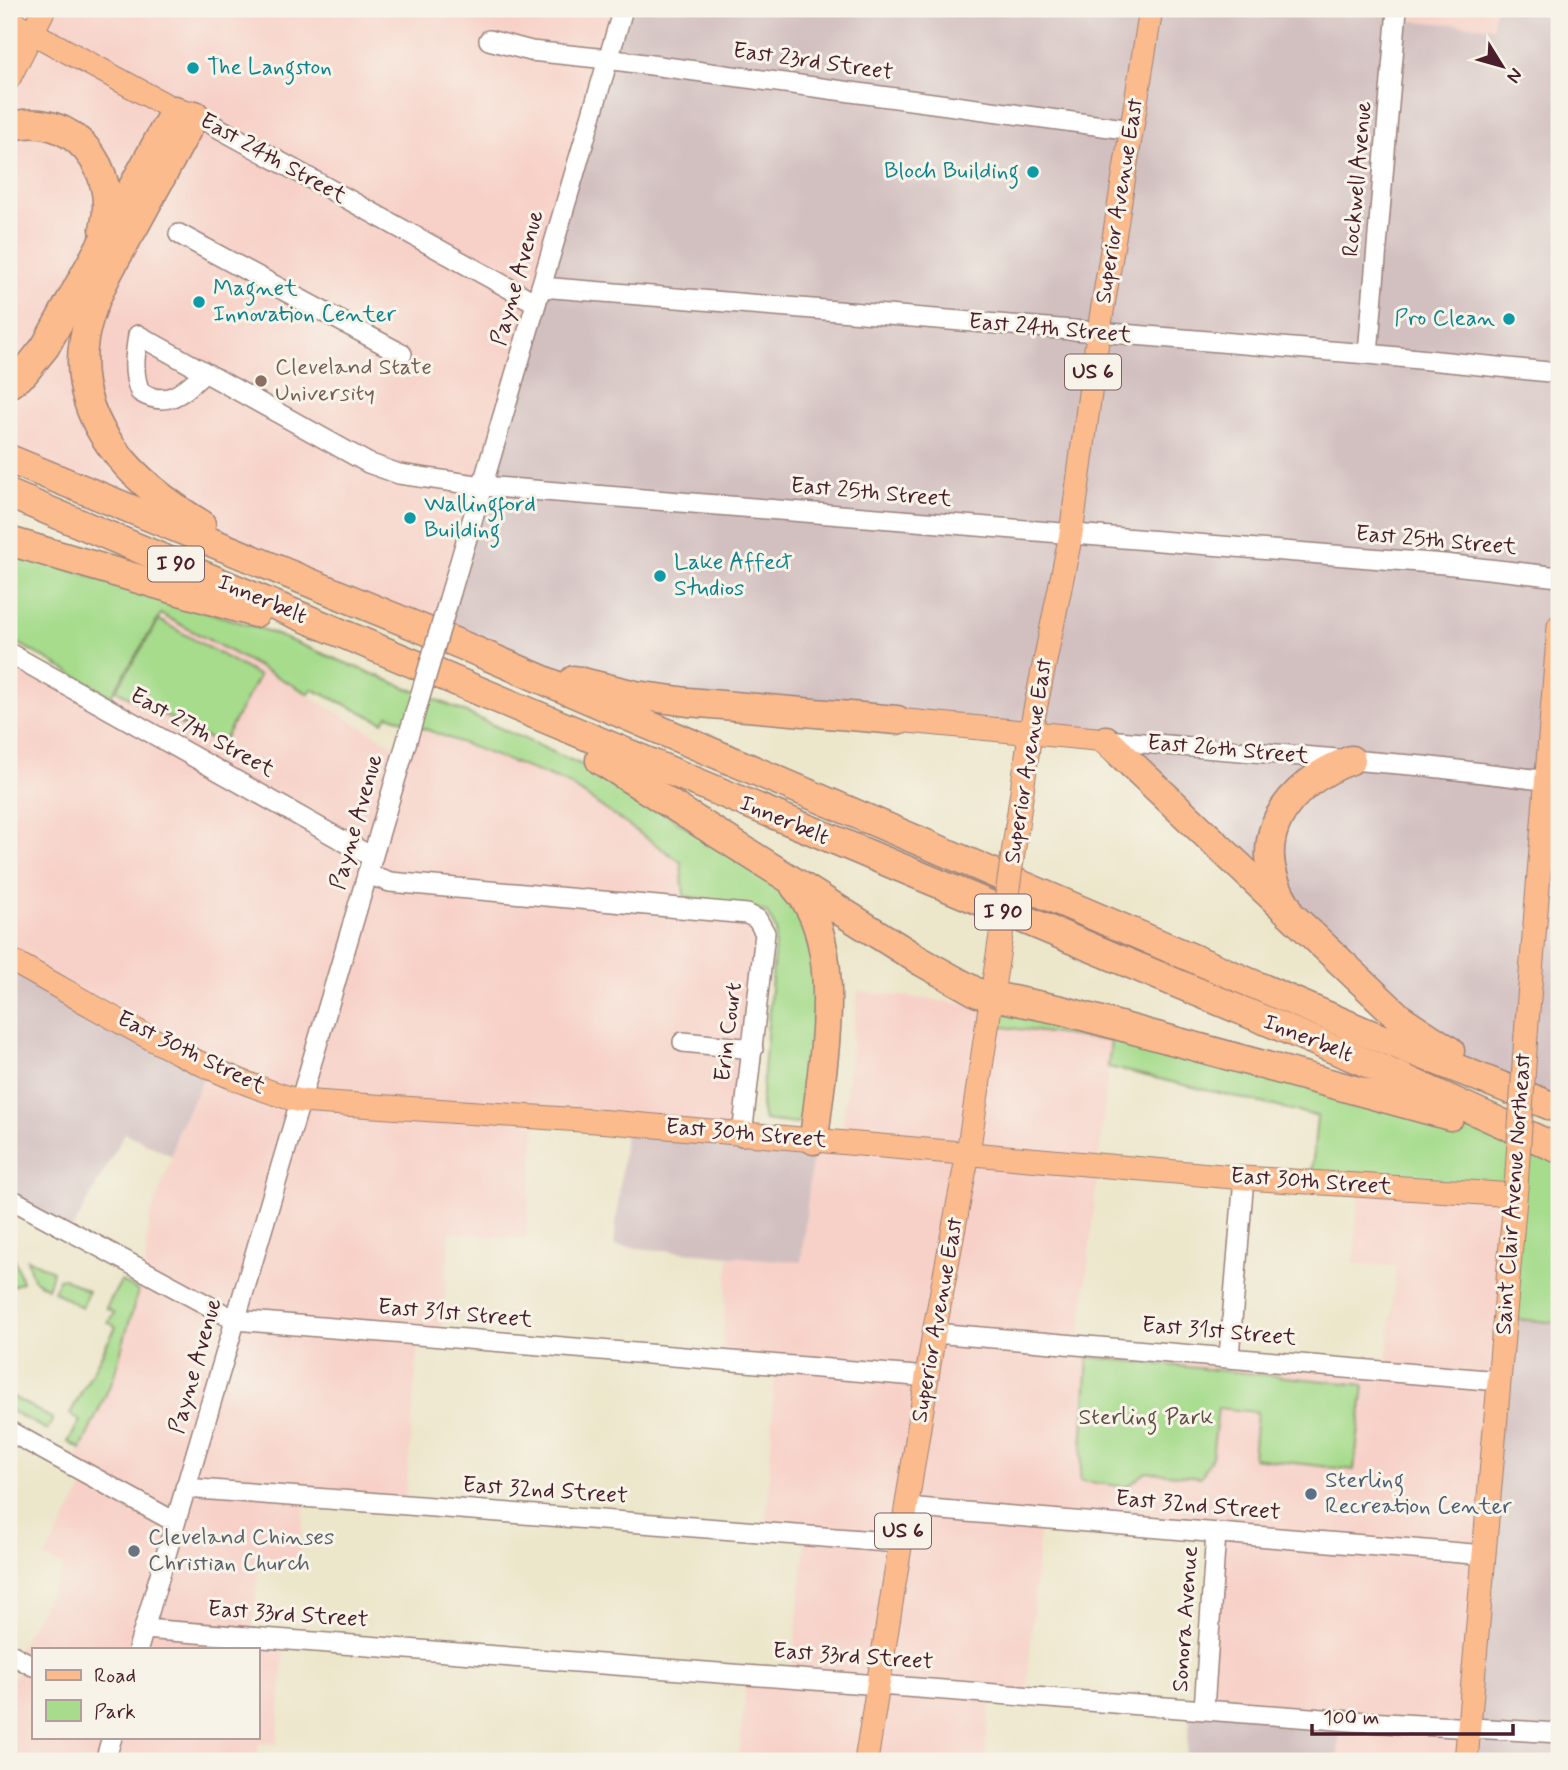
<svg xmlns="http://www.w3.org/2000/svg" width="1568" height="1770" font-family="Mynerve,sans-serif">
	<rect width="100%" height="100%" fill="#f7f3e8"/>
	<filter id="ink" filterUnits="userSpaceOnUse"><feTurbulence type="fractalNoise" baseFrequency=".0143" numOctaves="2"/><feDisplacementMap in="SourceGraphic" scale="14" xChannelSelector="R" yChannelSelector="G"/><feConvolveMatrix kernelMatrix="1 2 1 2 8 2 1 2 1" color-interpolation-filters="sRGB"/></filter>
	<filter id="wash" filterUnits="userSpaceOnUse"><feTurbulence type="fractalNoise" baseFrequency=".00686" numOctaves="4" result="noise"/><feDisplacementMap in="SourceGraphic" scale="28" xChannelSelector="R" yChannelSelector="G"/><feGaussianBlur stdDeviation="1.57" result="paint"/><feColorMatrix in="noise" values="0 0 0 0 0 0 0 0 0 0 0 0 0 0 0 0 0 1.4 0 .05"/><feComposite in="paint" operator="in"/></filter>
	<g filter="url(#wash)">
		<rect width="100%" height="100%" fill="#ece6ca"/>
		<g fill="#f7d1c8" fill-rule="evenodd">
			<polygon points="9,9 623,9 438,635 9,459"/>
			<polygon points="1397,9 1495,9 1494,27 1397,20"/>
			<path d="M166 615 403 750 411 727 567 783 686 852 679 907 757 919 742 1136 537 1117 526 1239 450 1233 441 1337 419 1336 405 1505 305 1498 299 1563 259 1562 252 1637 285 1640 277 1744 259 1743 257 1761H9V1689L23 1661 14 1656 64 1568 45 1557 90 1476 73 1466 113 1379 144 1272 149 1219 170 1163 176 1134 209 1067 9 959V653L109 709ZM33 1649H257V1737H33Z"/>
			<polygon points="858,991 991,1007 989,1025 1111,1041 1080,1344 1386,1371 1396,1266 1353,1264 1360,1185 1515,1195 1466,1761 1337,1761 1341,1721 1204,1709 1216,1533 1040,1518 1027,1695 990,1693 985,1761 738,1761 747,1674 791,1677 806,1537 766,1533 775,1365 721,1360 729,1256 801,1261 814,1140 841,1142"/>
		</g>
		<g fill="#d2bfc0">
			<polygon points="623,9 1397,9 1397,20 1493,27 1495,9 1559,9 1559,1109 1456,1055 1106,740 587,684 438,635"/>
			<polygon points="9,959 209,1067 176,1134 172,1156 125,1133 71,1232 9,1198"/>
			<polygon points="626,1124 814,1140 801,1262 614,1246"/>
			<polygon points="1505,1318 1559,1323 1559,1761 1466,1761"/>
			<polygon points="1191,1708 1341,1720 1337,1761 1186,1761"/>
		</g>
		<g fill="#a6dc8c" stroke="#787e5c" stroke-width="2">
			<polygon points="9,551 262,629 444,703 602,774 776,883 802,915 816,968 809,1112 796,1124 764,1120 761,1106 776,930 767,913 754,908 684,896 681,862 567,783 388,715 383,722 312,689 309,694 161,614 111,696 9,638"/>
			<polygon points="159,620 259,676 221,745 116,690"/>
			<polygon points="992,998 1404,1102 1559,1149 1559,1323 1505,1318 1515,1195 1311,1182 1317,1116 1108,1067 1111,1041 988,1025"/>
			<polygon points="14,1257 22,1282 9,1288 9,1259"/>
			<polygon points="27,1259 53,1271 47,1288 33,1279"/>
			<polygon points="64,1278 88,1291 82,1308 54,1291 59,1279"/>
			<polygon points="121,1281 138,1291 113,1379 81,1449 68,1442 80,1421 70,1414 116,1327 108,1322 114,1313 106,1308"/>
			<polygon points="1088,1357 1364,1385 1354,1470 1253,1458 1257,1412 1218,1408 1212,1457 1201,1477 1146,1472 1127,1487 1080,1481"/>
			<polygon points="9,1395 53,1419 47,1430 9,1410"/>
		</g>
	</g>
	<g filter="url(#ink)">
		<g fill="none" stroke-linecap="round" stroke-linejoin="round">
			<g stroke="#9b827a" stroke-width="22">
				<g id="minor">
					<polyline points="489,40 531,51 607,59 1132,130"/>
					<polyline points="195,115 536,303"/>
					<polyline points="179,234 402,354"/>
					<polyline points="541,287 1368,354 1559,373"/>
					<polyline points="1368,354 1397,9"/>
					<path d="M204 373C183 392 168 409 140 392 132 373 135 355 138 335L368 463 399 474 483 486 1444 564 1559 577"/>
					<polyline points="451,592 623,9"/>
					<polyline points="9,653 372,857"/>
					<polyline points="1106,740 1423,766 1559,782"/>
					<polyline points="367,874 390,882 747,914 757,919 765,933 742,1136"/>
					<polyline points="683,1042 753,1049"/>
					<polyline points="9,1198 235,1320 928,1377"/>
					<polyline points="934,1333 1499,1381"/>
					<polyline points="1229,1356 1244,1178"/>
					<polyline points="9,1431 175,1522"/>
					<polyline points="185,1488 901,1543"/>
					<polyline points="906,1507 1485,1555"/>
					<polyline points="144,1629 1350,1721 1559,1733"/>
					<polyline points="138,1649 411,727"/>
					<polyline points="9,1653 33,1666"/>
					<polyline points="1204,1709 1216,1533"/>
					<polyline points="105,1761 112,1737"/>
				</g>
			</g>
			<g stroke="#9b827a" stroke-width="25">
				<g id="major">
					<polyline points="9,20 175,110 192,114"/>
					<polyline points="9,78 44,9"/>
					<polyline points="897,720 1106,740"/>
					<polyline points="1017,826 1030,734 1071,534 1096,349 1151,9"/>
					<path d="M9 959C100 1009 200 1074 300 1101L610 1122 1244 1178 1515 1195"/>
					<polyline points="1526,1035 1559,626"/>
					<polyline points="866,1761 934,1333 968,1153 1003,922"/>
					<polyline points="1466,1761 1516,1187"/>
				</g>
			</g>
			<g stroke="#9b827a" stroke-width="31">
				<g id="highway">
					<path d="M195 115C175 152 154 190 134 227 117 256 99 286 89 318 60 412 127 479 201 524"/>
					<path d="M9 127C72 108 120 170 104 229"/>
					<polyline points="9,384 24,373 45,347 175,110"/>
					<polyline points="9,459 464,646 1365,1032 1559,1109"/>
					<polyline points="9,494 1398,1076 1559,1149"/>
					<polyline points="9,541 255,613"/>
					<polyline points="574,680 636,695 688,702 897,720"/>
					<polyline points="1106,740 1400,1018 1450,1051"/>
					<polyline points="600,760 922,962 978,993 1061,1010 1450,1116"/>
					<path d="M795 887C848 943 821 1068 814 1140"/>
					<path d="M1287 906C1245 840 1286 784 1351 760"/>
				</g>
			</g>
			<use href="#minor" stroke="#fff" stroke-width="19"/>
			<use href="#major" stroke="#fbbb8d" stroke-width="23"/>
			<use href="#highway" stroke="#fbbb8d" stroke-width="28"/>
			<g stroke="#9b827a" stroke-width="22" stroke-linecap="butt">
				<polyline id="minor-bridge" points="411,727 451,592"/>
			</g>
			<g stroke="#9b827a" stroke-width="25" stroke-linecap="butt">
				<g id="major-bridge">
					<polyline points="1003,922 1017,826"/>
					<polyline points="1516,1187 1526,1035"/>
				</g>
			</g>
			<use href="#minor-bridge" stroke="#fff" stroke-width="19"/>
			<use href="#major-bridge" stroke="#fbbb8d" stroke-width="23"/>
		</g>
	</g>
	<g fill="#0f9aa8" stroke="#f7f3e8" stroke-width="2.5">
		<circle cx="193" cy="68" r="7"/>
		<circle cx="1033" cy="172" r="7"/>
		<circle cx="199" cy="302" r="7"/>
		<circle cx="1509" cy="319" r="7"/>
		<circle cx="410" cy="518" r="7"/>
		<circle cx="660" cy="576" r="7"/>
	</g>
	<circle fill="#8d6e63" stroke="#f7f3e8" stroke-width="2.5" cx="261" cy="381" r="7"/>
	<circle fill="#5c6f8a" stroke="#f7f3e8" stroke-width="2.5" cx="1311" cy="1494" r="7"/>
	<circle fill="#6b7280" stroke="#f7f3e8" stroke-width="2.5" cx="134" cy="1551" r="7"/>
	<g text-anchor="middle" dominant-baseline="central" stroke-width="6" stroke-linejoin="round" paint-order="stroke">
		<g fill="#f7f3e8" stroke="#7e5f64" stroke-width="2">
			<rect x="1065" y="354.5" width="56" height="35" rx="5"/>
			<rect x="148" y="546.5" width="56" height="35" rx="5"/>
			<rect x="975" y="894.5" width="56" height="35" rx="5"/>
			<rect x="875" y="1513.5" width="56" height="35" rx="5"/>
		</g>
		<g font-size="21" font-weight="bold" fill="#4a1f2b">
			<text x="1093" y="372">US 6</text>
			<text x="176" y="564">I 90</text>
			<text x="1003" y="912">I 90</text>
			<text x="903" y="1531">US 6</text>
		</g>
		<g font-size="23" fill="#4a1f2b" stroke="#f7f3e8">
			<text transform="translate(813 62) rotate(8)">East 23rd Street</text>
			<text transform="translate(273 159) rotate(29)">East 24th Street</text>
			<text transform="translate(1358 179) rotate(-85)">Rockwell Avenue</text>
			<text transform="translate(1120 201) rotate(-81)">Superior Avenue East</text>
			<text transform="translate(518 278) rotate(-74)">Payne Avenue</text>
			<text transform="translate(1050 329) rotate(5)">East 24th Street</text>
			<text transform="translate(871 493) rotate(5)">East 25th Street</text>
			<text transform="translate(1436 541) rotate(5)">East 25th Street</text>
			<text transform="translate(262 600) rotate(23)">Innerbelt</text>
			<text transform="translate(202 733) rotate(29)">East 27th Street</text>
			<text transform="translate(1228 750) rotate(5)">East 26th Street</text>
			<text transform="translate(1029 761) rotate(-81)">Superior Avenue East</text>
			<text transform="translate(784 821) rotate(23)">Innerbelt</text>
			<text transform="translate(357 822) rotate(-74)">Payne Avenue</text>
			<text transform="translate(729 1032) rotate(-83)">Erin Court</text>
			<text transform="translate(1308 1039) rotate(22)">Innerbelt</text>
			<text transform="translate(191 1053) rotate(26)">East 30th Street</text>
			<text transform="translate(746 1134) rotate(5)">East 30th Street</text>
			<text transform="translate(1311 1182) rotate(4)">East 30th Street</text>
			<text transform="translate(1514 1194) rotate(-86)">Saint Clair Avenue Northeast</text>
			<text transform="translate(455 1314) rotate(5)">East 31st Street</text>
			<text transform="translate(938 1320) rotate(-80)">Superior Avenue East</text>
			<text transform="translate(1219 1332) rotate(5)">East 31st Street</text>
			<text transform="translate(196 1366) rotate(-74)">Payne Avenue</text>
			<text transform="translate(545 1491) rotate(4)">East 32nd Street</text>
			<text transform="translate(1198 1506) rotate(5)">East 32nd Street</text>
			<text transform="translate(288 1615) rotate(4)">East 33rd Street</text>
			<text transform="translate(1186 1619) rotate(-86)">Sonora Avenue</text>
			<text transform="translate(853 1657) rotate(4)">East 33rd Street</text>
		</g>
		<g font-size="23" fill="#0d838f" stroke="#f7f3e8" text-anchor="start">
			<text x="207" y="68">The Langston</text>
			<text x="1019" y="172" text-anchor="end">Bloch Building</text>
			<text x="213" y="289">Magnet<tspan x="213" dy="26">Innovation Center</tspan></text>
			<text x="1495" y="319" text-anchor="end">Pro Clean</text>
			<text x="424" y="505">Wallingford<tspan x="424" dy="26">Building</tspan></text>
			<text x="674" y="563">Lake Affect<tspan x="674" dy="26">Studios</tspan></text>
		</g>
		<g font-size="23" fill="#785e54" stroke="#f7f3e8" text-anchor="start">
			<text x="275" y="368">Cleveland State<tspan x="275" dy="26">University</tspan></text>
		</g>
		<g font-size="23" fill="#614e43" stroke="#f7f3e8">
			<text x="1146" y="1418">Sterling Park</text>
		</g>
		<g font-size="23" fill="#4e5e75" stroke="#f7f3e8" text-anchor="start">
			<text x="1325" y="1481">Sterling<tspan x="1325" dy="26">Recreation Center</tspan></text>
		</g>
		<g font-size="23" fill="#5b616d" stroke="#f7f3e8" text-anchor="start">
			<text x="148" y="1538">Cleveland Chinses<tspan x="148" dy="26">Christian Church</tspan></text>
		</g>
	</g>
	<rect width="1568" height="1770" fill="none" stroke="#f7f3e8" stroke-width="35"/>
	<rect x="32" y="1648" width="228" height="91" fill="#f7f3e8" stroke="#b29e9c" stroke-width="2"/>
	<rect x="46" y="1670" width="35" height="10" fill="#fbbb8d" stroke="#b29e9c" stroke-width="2"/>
	<text x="94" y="1682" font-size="21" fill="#4a1f2b">Road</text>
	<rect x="46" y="1700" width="35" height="21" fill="#a6dc8c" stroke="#b29e9c" stroke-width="2"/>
	<text x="94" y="1718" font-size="21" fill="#4a1f2b">Park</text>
	<g transform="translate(1502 66) rotate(127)" stroke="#f7f3e8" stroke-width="5" paint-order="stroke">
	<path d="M0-5L12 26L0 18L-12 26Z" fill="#4a1f2b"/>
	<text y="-10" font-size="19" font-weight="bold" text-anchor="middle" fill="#4a1f2b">N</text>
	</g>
	<path d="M1312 1724v10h201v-10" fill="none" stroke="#4a1f2b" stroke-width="3.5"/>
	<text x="1323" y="1724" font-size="21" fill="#4a1f2b" stroke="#f7f3e8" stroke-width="5" paint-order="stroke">100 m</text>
</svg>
